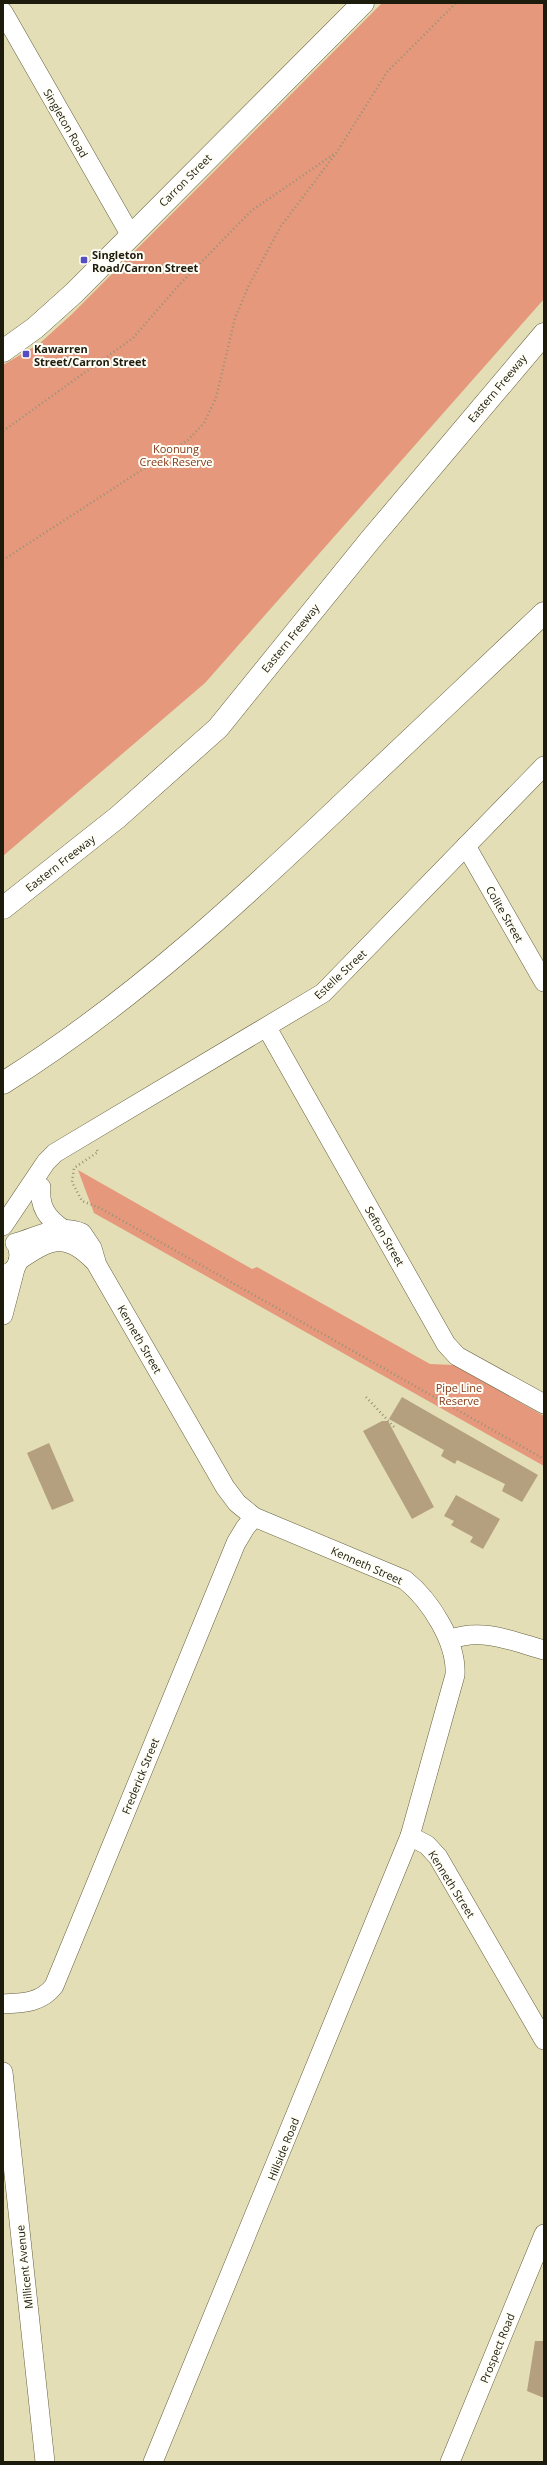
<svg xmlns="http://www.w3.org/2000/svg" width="547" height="2465" font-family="'Open Sans',sans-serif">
	<rect width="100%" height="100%" fill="#e3deb6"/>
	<g fill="#e5987c">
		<polygon points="382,3 544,3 544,299 205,683 3,856 3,365 39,344 72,314"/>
		<polygon points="78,1170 252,1269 257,1267 430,1364 454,1365 544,1416 544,1466 94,1213"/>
	</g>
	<g fill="#b4a07e">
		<polygon points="402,1397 538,1475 522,1502 502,1491 505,1484 457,1460 455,1464 441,1456 444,1450 389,1419"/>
		<polygon points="382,1421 388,1421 434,1507 412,1519 363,1431"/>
		<polygon points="49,1443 74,1501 52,1510 27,1453"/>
		<polygon points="456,1495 500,1519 483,1549 470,1542 473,1537 451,1525 454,1521 444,1516"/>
		<polygon points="535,2341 544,2341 544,2398 527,2391"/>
	</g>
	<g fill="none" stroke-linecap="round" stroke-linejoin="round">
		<g stroke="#65603c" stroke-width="20">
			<g id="street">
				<polyline points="3,12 130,234"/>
				<polyline points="466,846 544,982"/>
				<polyline points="267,1028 446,1344 457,1356 544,1404"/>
				<path d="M41 1187C39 1207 47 1218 63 1229"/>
				<polyline points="3,1226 46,1162 55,1153 323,993 544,766"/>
				<path d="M15 1243C38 1237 58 1223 82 1233L92 1248 97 1265 225 1487 237 1503 254 1517 405 1580C430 1600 457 1642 455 1675L410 1836 427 1845 438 1857 544 2040"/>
				<path d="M18 1261C49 1240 65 1231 94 1261"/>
				<path d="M3 1275C16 1272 21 1261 18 1249"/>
				<polyline points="3,1315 15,1269"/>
				<path d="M449 1640C481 1627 512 1641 544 1650"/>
				<path d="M3 2004C23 2003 41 2003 54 1986L236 1543 245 1528 254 1517"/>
				<polyline points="3,2072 45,2462"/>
				<polyline points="153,2462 410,1836"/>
				<polyline points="450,2462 544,2234"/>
			</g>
		</g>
		<g stroke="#65603c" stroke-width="23">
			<polyline id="secondary" points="3,351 35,328 74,293 363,3"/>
		</g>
		<g stroke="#65603c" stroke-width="23">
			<g id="highway">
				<polyline points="3,908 118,817 218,728 371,539 544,334"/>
				<path d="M3 1083C134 1001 247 895 358 789 420 730 482 672 544 613"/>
			</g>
		</g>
		<g stroke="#969374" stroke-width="2.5" stroke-dasharray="1 3" stroke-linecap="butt">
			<polyline points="3,431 133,338 179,285 251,211 334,154"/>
			<polyline points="3,560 188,440 204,423 216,398 235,318 249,285 281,226 337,152 387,72 456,3"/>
			<polyline points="97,1150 98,1152 74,1168 72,1182 82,1201 100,1208 544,1459"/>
			<polyline points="366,1397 396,1429"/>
		</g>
		<use href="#street" stroke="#fff" stroke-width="19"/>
		<use href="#secondary" stroke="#fff" stroke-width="22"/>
		<use href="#highway" stroke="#fff" stroke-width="22"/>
	</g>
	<g fill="#554dc4" stroke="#fffef6" stroke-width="1.5">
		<rect x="80" y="256" width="8" height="8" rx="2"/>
		<rect x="22" y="350" width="8" height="8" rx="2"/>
	</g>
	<g text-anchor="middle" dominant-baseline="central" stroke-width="4" stroke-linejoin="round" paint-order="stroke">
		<g font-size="11" fill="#1d1b0c" stroke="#fffef6">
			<text transform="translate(66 123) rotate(60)">Singleton Road</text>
			<text transform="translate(185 180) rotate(-45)">Carron Street</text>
			<text transform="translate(497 388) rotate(-50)">Eastern Freeway</text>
			<text transform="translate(290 638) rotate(-51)">Eastern Freeway</text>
			<text transform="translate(60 863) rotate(-38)">Eastern Freeway</text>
			<text transform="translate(505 914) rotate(60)">Colite Street</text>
			<text transform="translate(340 974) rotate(-43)">Estelle Street</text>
			<text transform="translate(385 1236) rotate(60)">Sefton Street</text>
			<text transform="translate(140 1339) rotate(60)">Kenneth Street</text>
			<text transform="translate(367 1565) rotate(24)">Kenneth Street</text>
			<text transform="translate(140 1776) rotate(-68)">Frederick Street</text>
			<text transform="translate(452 1884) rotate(58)">Kenneth Street</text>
			<text transform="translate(283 2149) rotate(-68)">Hillside Road</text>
			<text transform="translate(24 2267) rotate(-96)">Millicent Avenue</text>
			<text transform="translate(497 2348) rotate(-68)">Prospect Road</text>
		</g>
		<g font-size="11" font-weight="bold" fill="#1d1b0c" stroke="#fffef6" text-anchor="start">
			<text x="92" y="254">Singleton<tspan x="92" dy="13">Road/Carron Street</tspan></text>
			<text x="34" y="348">Kawarren<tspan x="34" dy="13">Street/Carron Street</tspan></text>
		</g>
		<g font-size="11" fill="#84381a" stroke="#fffef6">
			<text x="176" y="448">Koonung<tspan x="176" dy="13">Creek Reserve</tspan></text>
			<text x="459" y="1387">Pipe Line<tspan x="459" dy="13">Reserve</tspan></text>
		</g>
	</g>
	<rect width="547" height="2465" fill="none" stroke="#1d1b0c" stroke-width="8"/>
</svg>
